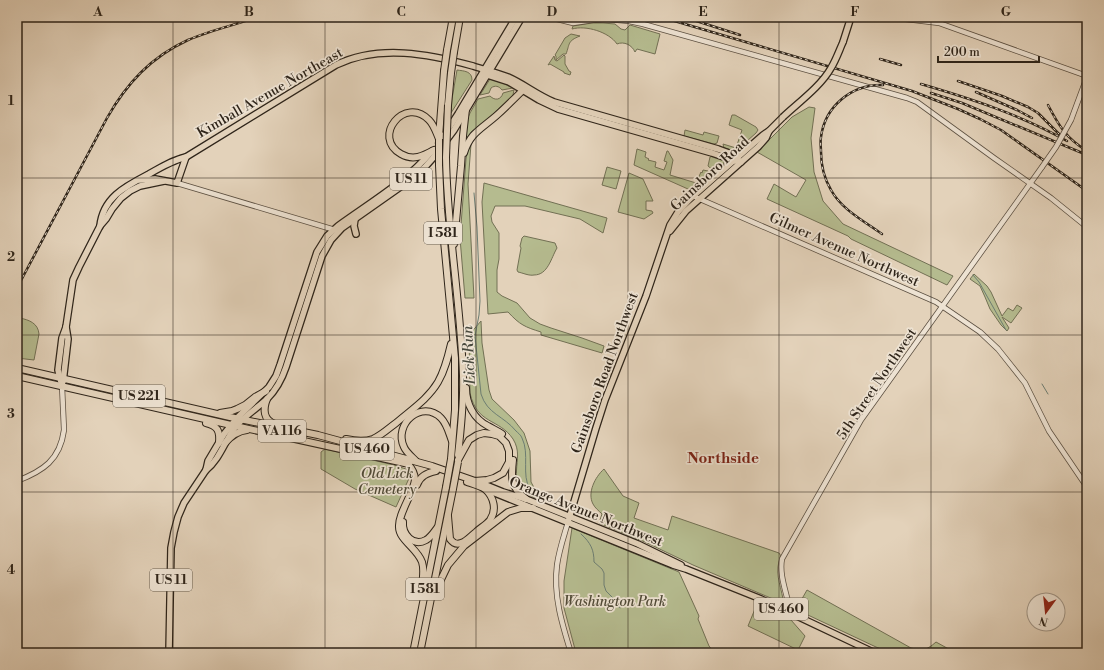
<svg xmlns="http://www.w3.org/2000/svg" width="1104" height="670" font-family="'Libre Bodoni',serif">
	<rect width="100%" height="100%" fill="#e3d2ba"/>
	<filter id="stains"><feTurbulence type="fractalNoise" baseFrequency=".005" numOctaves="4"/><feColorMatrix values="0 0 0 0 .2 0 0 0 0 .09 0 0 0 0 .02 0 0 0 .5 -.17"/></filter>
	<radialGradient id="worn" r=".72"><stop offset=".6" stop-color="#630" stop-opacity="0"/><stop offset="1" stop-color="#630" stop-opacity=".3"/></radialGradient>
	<g fill="#b5bb8f" stroke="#727054">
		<path d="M592 23H603L615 24 621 29 625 30 630 25 660 34 655 54 637 49 635 52C632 45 624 41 617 44 609 32 586 25 572 29L573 26Z"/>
		<path d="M571 34 580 36C567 41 570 44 566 54H563L556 60V56L555 55 565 38Z"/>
		<polygon points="564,55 565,56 565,64 569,71 571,72 570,75 564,73 564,72 550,64 548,65 554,56 555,60 557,61"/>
		<path d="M457 70C464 71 472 71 472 80L451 113 452 99Z"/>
		<path d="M490 79 501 82 513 88 502 90C499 86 495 85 491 88L489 93 480 95Z"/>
		<path d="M514 90 513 95 486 121 471 132 466 139 465 125 470 113 478 99 490 96C495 101 501 100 503 93Z"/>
		<polygon points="809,107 815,108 811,138 814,172 823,201 843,224 953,276 947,285 851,239 848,236 767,199 774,184 796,197 806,180 757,152 792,117"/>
		<polygon points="732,115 735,115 756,127 758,130 756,133 738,149 735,151 724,148 723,144 736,148 742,130 729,125"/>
		<polygon points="685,130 703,135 704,132 719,136 717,143 714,144 684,136"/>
		<polygon points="471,144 468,184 474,298 465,298 460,238 466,159 468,149"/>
		<polygon points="637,149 646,152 645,157 649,159 648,160 656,162 655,167 664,170 667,162 664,161 667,151 668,151 673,160 670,175 696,183 701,172 702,173 703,170 708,171 711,175 694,190 691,191 688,189 634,165"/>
		<polygon points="713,156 722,159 724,162 723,165 715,172 708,166 710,157"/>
		<polygon points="607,167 621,171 616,189 602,185"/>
		<polygon points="629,173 643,179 653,201 646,201 646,210 652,211 653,213 644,219 618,212"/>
		<path d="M484 183 607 218 603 233 580 219 525 206H495L491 216 492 222 499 233V259L497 270V292L502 296 517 303 530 318 540 324 551 328 582 338 604 346 602 353 541 335V332C525 327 520 325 508 312L488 314 482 202Z"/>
		<path d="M524 236 555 243 557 248C551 258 548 275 534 275 529 276 523 273 518 272L517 270 521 248 520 246 522 238Z"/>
		<polygon points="974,274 987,286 991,292 1002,316 1008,308 1013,311 1017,305 1022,308 1011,323 1002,317 1009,328 1007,331 1001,325 990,309 985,297 980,286 970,279"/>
		<path d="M20 318C29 320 38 323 39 334L34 360 17 358V319Z"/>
		<path d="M481 321 482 343 489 390 492 399 514 420 524 433 530 451 531 482 537 493 535 498C501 480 527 461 513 439 499 418 477 425 470 393L469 335Z"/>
		<polygon points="325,449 394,465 406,469 411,474 396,507 355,489 321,469 321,452"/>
		<path d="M604 469 623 496 639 503 634 518 668 530 672 516 779 553 781 556C774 571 780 583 783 599L782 601 780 602 693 565 645 542 599 523 602 514C599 511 595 508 593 504 587 493 595 477 604 469Z"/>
		<polygon points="572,528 679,572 699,616 698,619 709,646 715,653 576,653 564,608 564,581"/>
		<path d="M807 590 911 648C923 651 927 650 936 642L956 653H891L876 647 793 608 799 604Z"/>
		<polygon points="757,604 791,620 805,636 798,650 748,626"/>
	</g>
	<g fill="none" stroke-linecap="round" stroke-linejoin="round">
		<g stroke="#6d7d72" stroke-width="1">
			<path d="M474 193 477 227 480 301 479 315 475 336 481 394C487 414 504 416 516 431 518 433 521 435 522 438 530 454 521 475 530 489 531 491 534 494 536 496"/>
			<polyline points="973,275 979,282 1006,330"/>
			<polyline points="1042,384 1048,394"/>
			<path d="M581 534C591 543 594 550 594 562L602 569 604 573V585L606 591 616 601 620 608"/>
		</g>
		<g stroke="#5c5042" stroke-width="6">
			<g id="minor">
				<polyline points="549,17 573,23 593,20 606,19 629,21 643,24 907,98 917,102 994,158 1051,198 1087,227"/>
				<polyline points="889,17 939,23 1087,76"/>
				<polyline points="1071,120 1087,77"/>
				<polyline points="177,183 335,230"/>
				<polyline points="693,196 936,302 980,332 998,349 1025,383 1049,431 1087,487"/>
				<path d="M17 481C43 471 60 460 64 430L62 386"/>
				<path d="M568 522C564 536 559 550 557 565 553 595 562 624 571 653"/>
				<path d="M787 611 789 606C786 591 779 574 782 559L861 420 1042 167"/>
			</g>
		</g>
		<g stroke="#2f251a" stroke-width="8">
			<g id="major">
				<polyline points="843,42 851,17"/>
				<polyline points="484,74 509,82 539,100 558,109 712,153 735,161"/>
				<polyline points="439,143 458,114 516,17"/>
				<polyline points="140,180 155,179 177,183 186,157"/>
				<polyline points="355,219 354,226 356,234"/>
				<path d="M100 226C103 197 126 186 149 174 161 167 173 160 186 157L336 65C379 44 429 54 473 66 485 70 497 73 508 77 524 84 537 95 554 102L718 149 729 153 741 162"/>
				<polyline points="670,231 686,211 758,147 766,138 769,131 783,117"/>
				<polyline points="63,382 68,339 66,327"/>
				<polyline points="62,386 58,370 62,338 66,327 73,280 79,267 100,226 106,219 112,209 121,198 130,191 140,186 164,181"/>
				<path d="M206 470C220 459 225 440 236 426 245 416 257 408 267 399 276 390 282 379 286 367L322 256 331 240 342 228 406 183 425 167 433 158 454 130 522 17"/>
				<polyline points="476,481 503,492 526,499 638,544 681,565"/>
				<polyline points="485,489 673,565 686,569 761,599 875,653"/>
				<polyline points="568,522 596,428 605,400 646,296 670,225 678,212 690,199 763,135 769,131"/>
				<path d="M169 653 171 548 174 532 178 517 184 503 206 470 208 461 224 434 237 418 269 387 276 376 280 365 317 252 327 236 338 226C371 202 406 182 432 151"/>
			</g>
		</g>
		<g stroke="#2f251a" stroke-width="8">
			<g id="highway">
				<polyline points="447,50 453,17"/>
				<polyline points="454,52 460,17"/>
				<polyline points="448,105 451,73"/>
				<polyline points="439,137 444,71"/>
				<path d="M434 150C423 156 413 161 401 154 371 137 405 95 429 120 434 125 436 132 439 139"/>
				<path d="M464 153C470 133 481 129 496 116 505 108 514 99 523 90"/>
				<path d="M446 157C447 230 461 303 463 376 464 402 461 429 458 455"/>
				<polyline points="439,165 441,209 455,358 455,410 451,459"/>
				<polyline points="454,244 461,166 463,136 466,109"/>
				<polyline points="17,368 230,417 318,435 432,466 475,481 487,480 494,478 503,473 509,462 509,451 506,443 499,436 492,434 484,433 477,435 469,440 458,460"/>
				<polyline points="17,376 231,425 409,464"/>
				<path d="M466 388C466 404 474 419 488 426 493 429 498 431 502 434"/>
				<path d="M267 399C263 409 263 420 275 424"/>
				<polyline points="220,413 232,411 237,409 245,405 255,397 266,391"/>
				<path d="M206 423C218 426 220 431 219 443"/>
				<path d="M346 439C355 441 364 442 373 439 382 435 389 428 396 423 411 410 428 399 438 382 445 370 448 357 451 344"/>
				<path d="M225 443C231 436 237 431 247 430"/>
				<path d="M513 460C511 478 510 487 526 499"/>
				<path d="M416 461C411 456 406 452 404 447 393 424 422 399 441 418 447 424 449 433 452 441"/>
				<path d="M407 463C412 468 415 473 415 480 413 494 398 514 399 527 399 540 417 548 422 562 425 571 422 580 422 590"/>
				<path d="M417 485C420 476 427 473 436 471"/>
				<path d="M448 516 450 539C453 543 456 545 461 543 466 542 471 536 476 532 480 528 486 525 490 520 497 510 494 497 485 489 480 486 473 484 467 482"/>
				<path d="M403 522C402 534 413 547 426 540 431 537 434 532 437 528"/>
				<polyline points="436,590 448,565 464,546 508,512 521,508 533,508"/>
				<polyline points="413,653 446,487"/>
				<polyline points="420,653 453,489"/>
			</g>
		</g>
		<use href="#minor" stroke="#ede2d2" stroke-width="4.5"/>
		<use href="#major" stroke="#e3d2ba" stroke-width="5.5"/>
		<use href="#highway" stroke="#e3d2ba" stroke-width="6"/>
		<g stroke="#2f251a" stroke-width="2.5">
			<g id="rail">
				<polyline points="661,17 912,91 958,109 980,119 1001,130 1087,191"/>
				<polyline points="684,17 740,35"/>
				<polyline points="17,25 27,17"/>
				<polyline points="880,59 901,65"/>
				<polyline points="958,81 1002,96 1028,107 1038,113 1059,134"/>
				<path d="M921 84C972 99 1021 115 1067 141"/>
				<polyline points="976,92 1017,110 1032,118"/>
				<polyline points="931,93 962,103 1087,155"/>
				<path d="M1048 105C1059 126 1066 138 1087 151"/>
				<path d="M882 234C864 221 842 210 831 190 824 178 821 166 821 152 821 147 820 142 821 137 825 106 852 84 883 85"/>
				<path d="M17 288 107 118C127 83 151 57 188 40 211 30 235 25 258 17"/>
			</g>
		</g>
		<use href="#rail" stroke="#ede2d2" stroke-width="1" stroke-dasharray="3" stroke-linecap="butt"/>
		<g stroke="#5c5042" stroke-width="6" stroke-linecap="butt">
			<polyline id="minor-bridge" points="1042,167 1056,147 1071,120"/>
		</g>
		<g stroke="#2f251a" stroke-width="8" stroke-linecap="butt">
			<path id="major-bridge" d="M783 117C799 102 821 86 831 68 836 60 839 51 843 42"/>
		</g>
		<g stroke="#2f251a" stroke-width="8" stroke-linecap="butt">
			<g id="highway-bridge">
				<polyline points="444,71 447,50"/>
				<polyline points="451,73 454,52"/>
				<polyline points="446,157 448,105"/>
				<polyline points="439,165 439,139"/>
				<polyline points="446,487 451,459"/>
				<polyline points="453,489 458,462"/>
			</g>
		</g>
		<use href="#minor-bridge" stroke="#ede2d2" stroke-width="4.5"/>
		<use href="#major-bridge" stroke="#e3d2ba" stroke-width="5.5"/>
		<use href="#highway-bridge" stroke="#e3d2ba" stroke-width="6"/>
	</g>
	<path fill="none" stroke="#2f251a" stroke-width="1" stroke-opacity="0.55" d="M173 17V653M325 17V653M476 17V653M628 17V653M779 17V653M931 17V653M17 178H1087M17 335H1087M17 492H1087"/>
	<g text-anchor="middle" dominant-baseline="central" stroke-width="3.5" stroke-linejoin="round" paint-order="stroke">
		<g fill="#ede2d2" stroke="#685e51" stroke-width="1">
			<rect x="390" y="168" width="42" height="22" rx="3"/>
			<rect x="424" y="222" width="38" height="22" rx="3"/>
			<rect x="113" y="385" width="52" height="22" rx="3"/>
			<rect x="258" y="420" width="48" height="22" rx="3"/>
			<rect x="340" y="438" width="54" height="22" rx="3"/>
			<rect x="150" y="569" width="42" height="22" rx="3"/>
			<rect x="406" y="578" width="38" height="22" rx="3"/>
			<rect x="754" y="598" width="54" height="22" rx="3"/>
		</g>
		<g font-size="13" font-weight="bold" fill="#2f251a">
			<text x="411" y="179">US 11</text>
			<text x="443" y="233">I 581</text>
			<text x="139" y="396">US 221</text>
			<text x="282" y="431">VA 116</text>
			<text x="367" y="449">US 460</text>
			<text x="171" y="580">US 11</text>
			<text x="425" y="589">I 581</text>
			<text x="781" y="609">US 460</text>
		</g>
		<g font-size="14" fill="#2f251a" stroke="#ede2d2">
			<text transform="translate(270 93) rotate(-30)">Kimball Avenue Northeast</text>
			<text transform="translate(710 174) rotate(-43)">Gainsboro Road</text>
			<text transform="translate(844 250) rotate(24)">Gilmer Avenue Northwest</text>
			<text transform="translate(605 373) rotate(-70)">Gainsboro Road Northwest</text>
			<text transform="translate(877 384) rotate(-56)">5th Street Northwest</text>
			<text transform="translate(586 512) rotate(22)">Orange Avenue Northwest</text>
		</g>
		<g font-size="14" font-style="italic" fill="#504a37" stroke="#ede2d2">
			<text x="387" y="474">Old Lick<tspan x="387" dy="16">Cemetery</tspan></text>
			<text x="615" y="602">Washington Park</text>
		</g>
		<g font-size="15" font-style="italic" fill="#494a3e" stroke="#ede2d2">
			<text transform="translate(469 355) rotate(-93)">Lick Run</text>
		</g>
		<g font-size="15" font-weight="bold" fill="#7a1f14" stroke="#ede2d2">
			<text x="723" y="458">Northside</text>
		</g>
	</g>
	<rect width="1104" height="670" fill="none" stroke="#e3d2ba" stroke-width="44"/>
	<g transform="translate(1046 612) rotate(195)"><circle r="19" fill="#ede2d2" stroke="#a19688"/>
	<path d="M0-3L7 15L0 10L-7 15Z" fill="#8f2418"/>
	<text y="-6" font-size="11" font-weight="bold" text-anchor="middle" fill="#2f251a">N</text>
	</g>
	<path d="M938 56v6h101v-6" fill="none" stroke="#2f251a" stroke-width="2"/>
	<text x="944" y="56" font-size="12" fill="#2f251a" stroke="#ede2d2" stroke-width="3" paint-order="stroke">200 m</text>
	<rect x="22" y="22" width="1060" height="626" fill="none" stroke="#2f251a" stroke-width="1.5"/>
	<g font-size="13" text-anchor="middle" font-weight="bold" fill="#2f251a">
		<text x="98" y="16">A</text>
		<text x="249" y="16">B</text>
		<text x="401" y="16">C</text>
		<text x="552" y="16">D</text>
		<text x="703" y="16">E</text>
		<text x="855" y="16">F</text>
		<text x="1006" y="16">G</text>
		<text x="11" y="105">1</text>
		<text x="11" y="261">2</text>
		<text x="11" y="418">3</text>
		<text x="11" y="574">4</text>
	</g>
	<rect width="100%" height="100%" filter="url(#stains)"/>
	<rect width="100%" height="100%" fill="url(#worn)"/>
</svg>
